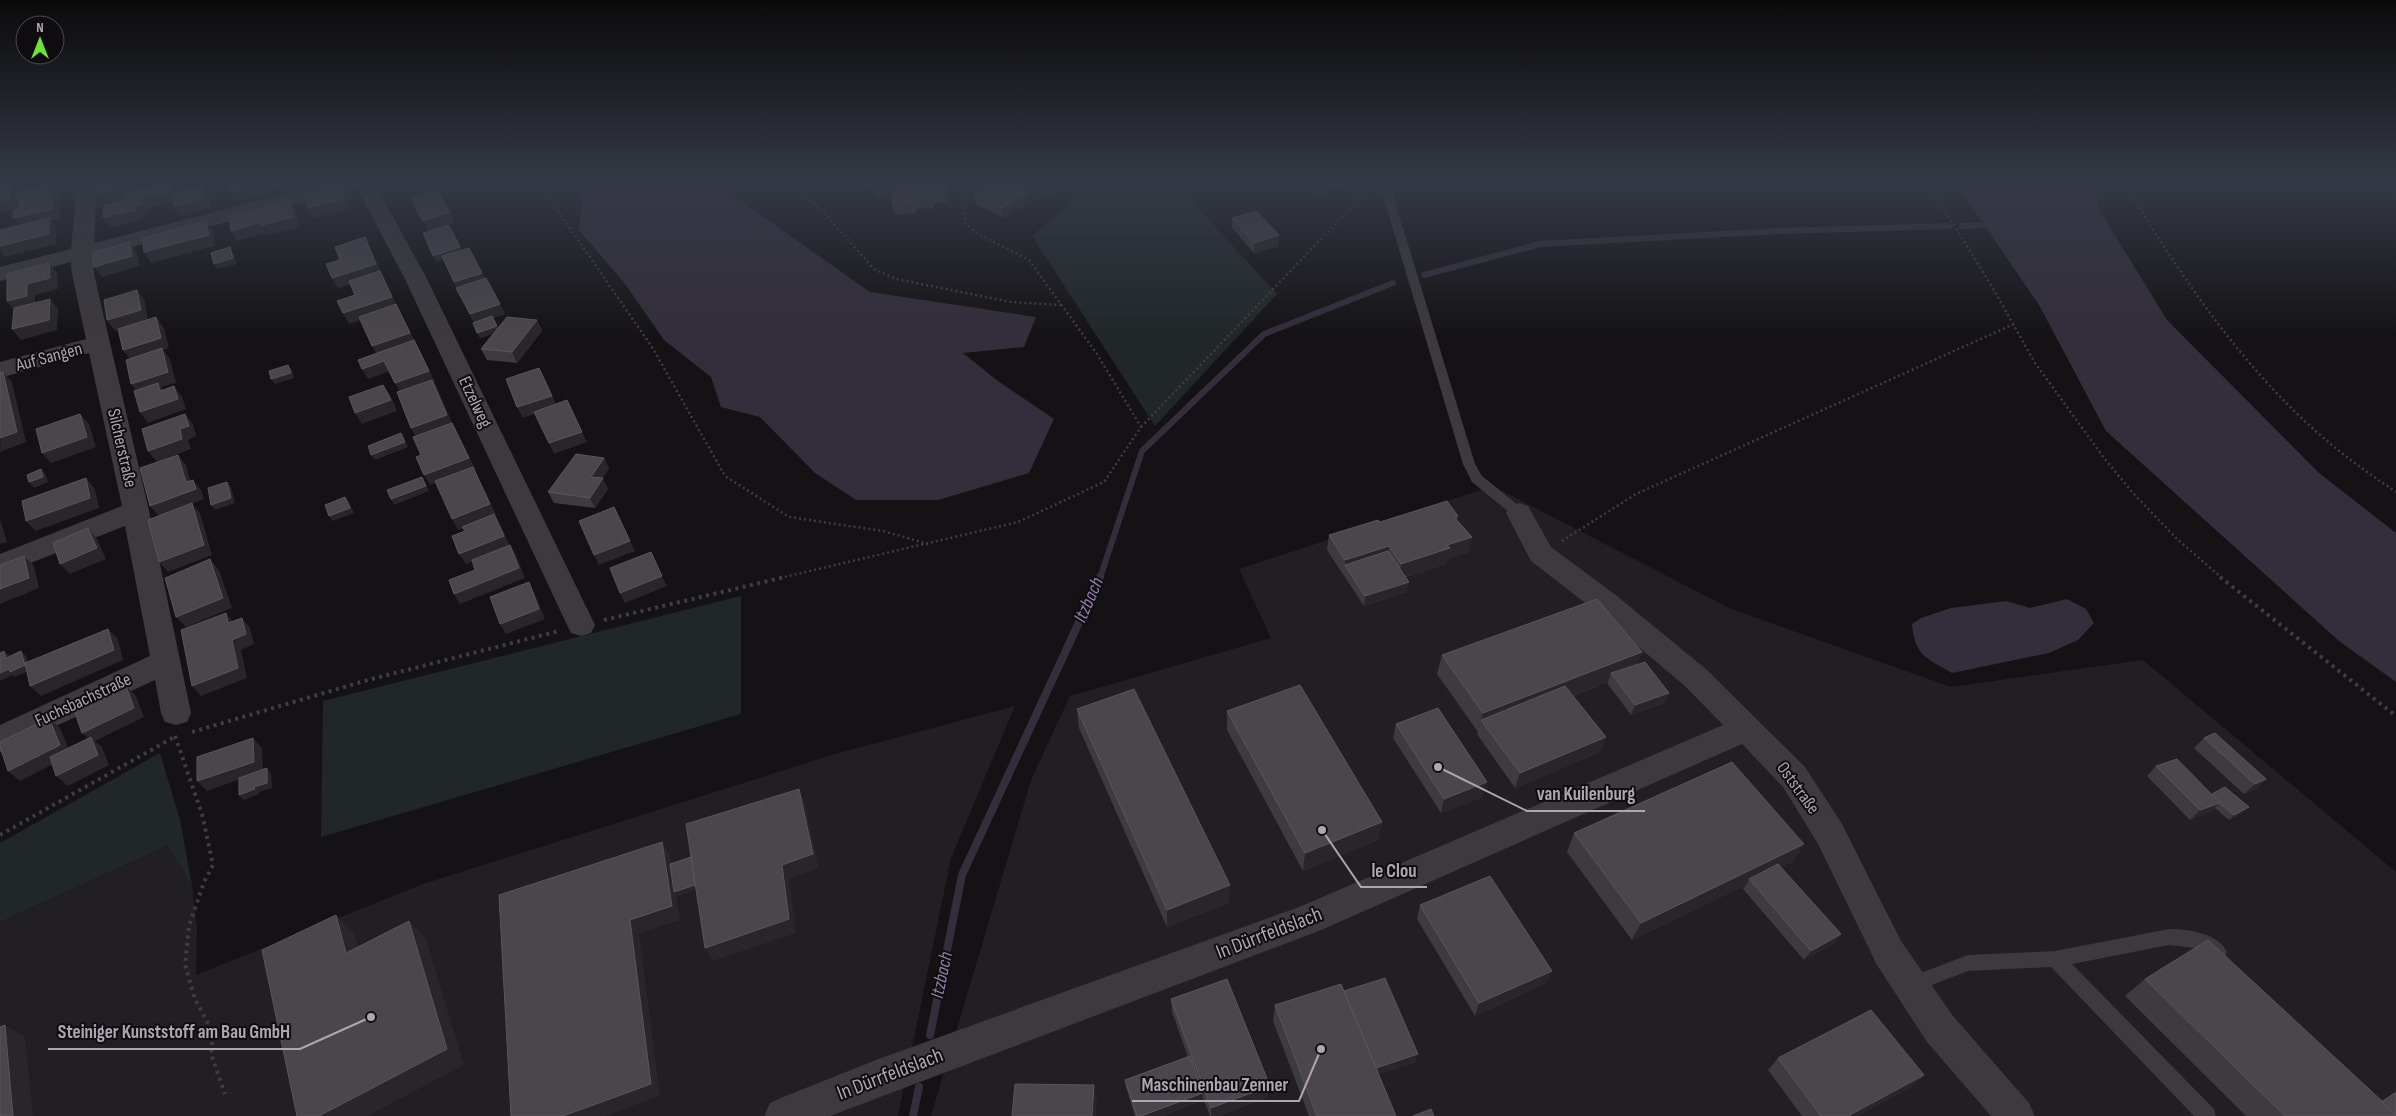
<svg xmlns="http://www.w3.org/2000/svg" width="2396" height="1116" font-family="'Sofia Sans Condensed',sans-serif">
	<rect width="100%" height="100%" fill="#141214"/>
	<g fill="#211f21">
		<polygon points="1493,486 1729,608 1951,687 2143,660 2396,872 2396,1116 931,1116 1031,780 1070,696 1271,638 1239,569"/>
		<polygon points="1015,706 951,858 898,1116 0,1116 0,922 167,846 192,886 197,927 196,975 423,884 835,754"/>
	</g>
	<g fill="#212728">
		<polygon points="1095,182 1179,182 1175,183 1277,294 1155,426 1032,236"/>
		<polygon points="741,596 741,714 321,837 323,701"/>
		<polygon points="160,753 180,820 192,886 167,846 0,922 0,843"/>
	</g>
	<g fill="#342d3b">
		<polygon points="587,182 708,182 725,190 870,292 1036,317 1024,347 963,353 998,381 1054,419 1029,473 938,500 856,500 815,473 760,417 721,407 711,377 664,340 625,284 579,230 583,186"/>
		<polygon points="1955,182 2092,182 2100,211 2167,320 2319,473 2396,533 2396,682 2339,641 2106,431 2039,305"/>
		<path d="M2067 599 2086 609 2094 623 2078 640 2049 653 1952 673C1927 658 1915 657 1912 624L1921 618 1951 608 2006 601 2030 608Z"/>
	</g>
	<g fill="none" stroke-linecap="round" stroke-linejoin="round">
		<g stroke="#342d3b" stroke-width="6">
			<polyline points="1962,226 1985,225"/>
			<polyline points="1424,275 1540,244 1779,231 1949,226"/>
			<polyline points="1100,578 1142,451 1264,334 1393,283"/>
		</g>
		<g stroke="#342d3b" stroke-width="8">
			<polyline points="930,1035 962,875 1100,577"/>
			<polyline points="913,1116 919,1087"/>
		</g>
		<g stroke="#403c41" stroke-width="2.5" stroke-dasharray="2 3" stroke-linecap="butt">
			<polyline points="538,182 652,347 725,476 789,517 883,531 928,544"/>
			<polyline points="779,182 798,191 825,214 874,269 896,279 1011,302 1061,305"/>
			<polyline points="1927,182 1991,285 2035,363 2104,458 2132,492 2177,539 2222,578"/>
			<path d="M2124 182C2180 276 2247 375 2332 445 2352 462 2374 477 2396 492"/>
			<polyline points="1141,427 1369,189"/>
			<polyline points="1562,541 1636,494 2014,324"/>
			<polyline points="780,578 1018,522 1104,482 1141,427 1097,354 1029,260 980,235 965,223 965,182"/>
		</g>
		<g stroke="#403c41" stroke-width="4" stroke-dasharray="3 4.5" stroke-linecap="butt">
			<polyline points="2220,577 2396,716"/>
			<polyline points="604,620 785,577"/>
			<polyline points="192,732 368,680 559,631"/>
			<polyline points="175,736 202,814 213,865 204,882 189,926 185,965 195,999 213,1033 211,1054 225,1094"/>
			<polyline points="0,835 176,736"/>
		</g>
		<g fill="#3d393d" fill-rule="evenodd">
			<polygon points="1379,182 1389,182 1475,464 1482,476 1524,510 1526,513 1524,516 1514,516 1472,482 1463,464"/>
			<path d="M2169 929C2188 929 2218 933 2227 952L2224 958 2218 960 2195 948 2169 945 2072 964 2214 1109 2216 1116H2194L2051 967 1968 971 1911 993 1905 991 1902 985 1905 979 1968 955 2055 951Z"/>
		</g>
		<g fill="#3d393d" fill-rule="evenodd">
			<polygon points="77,182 97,182 94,243 332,182 374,182 427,279 595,625 591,633 581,636 571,633 567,625 405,279 357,188 93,257 94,274 149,511 191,713 187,722 176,725 165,722 161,713 155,680 0,752 0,725 150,656 125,526 0,575 0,554 122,506 89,353 0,378 0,362 86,339 72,274 71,262 0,281 0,267 71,249"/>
			<polygon points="1519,503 1528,506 1551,547 1617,596 1707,670 1805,767 1842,824 1901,941 1953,1016 2029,1103 2035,1116 1991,1116 1927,1042 1877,965 1818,844 1783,787 1742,744 1319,931 830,1116 764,1116 770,1103 783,1097 876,1060 1299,907 1723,725 1685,686 1597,612 1531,561 1506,513 1510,506"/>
		</g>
	</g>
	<g fill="#3e3b3f">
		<polygon points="862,182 901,182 902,184 898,186 947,184 948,194 948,202 934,203 934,208 916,209 916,213 894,215 892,205 893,189 880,196 863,187"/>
		<polygon points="1019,182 1070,182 1070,183 1050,197 1019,185"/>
		<polygon points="1307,182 1343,182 1342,188 1318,194"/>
		<polygon points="1029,192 1030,202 1004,218 976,204 974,194"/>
		<polygon points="1232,218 1279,235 1278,246 1254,253 1232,228"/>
		<polygon points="449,225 462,250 485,278 505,314 493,318 498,329 537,320 542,331 517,363 487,360 481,349 495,333 480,338 474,322 456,288 457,288 443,259 436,261"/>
		<polygon points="604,458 609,469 602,478 608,489 595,508 554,503 548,492"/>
		<polygon points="1458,516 1457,520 1472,537 1469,552 1447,559 1446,564 1406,577 1407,592 1364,606 1327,550 1329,535 1380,522"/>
		<polygon points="1642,652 1637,664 1665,703 1631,715 1607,683 1608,682 1573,696 1606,737 1600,752 1515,788 1477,734 1478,732 1437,674 1442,655"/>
		<polygon points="1077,709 1229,903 1167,927 1079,728"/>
		<polygon points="1227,711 1382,822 1378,840 1303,871 1227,730"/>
		<polygon points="1396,724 1483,797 1441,813 1393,738"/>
		<polygon points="2204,738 2266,779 2256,789 2244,794 2194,748"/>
		<polygon points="2156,766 2212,794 2249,807 2243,812 2229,820 2215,808 2210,812 2190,820 2147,776"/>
		<polygon points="1574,833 1804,844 1792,862 1781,867 1841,934 1834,943 1804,960 1743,889 1746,885 1632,940 1567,852"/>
		<polygon points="1420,905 1546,983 1475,1016 1417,919"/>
		<polygon points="2145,979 2381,1101 2396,1092 2396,1116 2246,1116 2125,996"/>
		<polygon points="1344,991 1416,1062 1378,1074 1396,1116 1309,1116 1273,1021 1275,1005"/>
		<polygon points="1171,999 1268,1097 1219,1116 1210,1116 1203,1098 1203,1100 1162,1116 1135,1116 1126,1087 1125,1080 1188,1057 1172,1012"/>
		<polygon points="1778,1058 1924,1075 1911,1087 1857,1116 1802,1116 1768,1070"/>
	</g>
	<g fill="#282628">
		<polygon points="31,182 44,182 32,184"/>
		<polygon points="126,182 133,182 133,196 105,203 97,193"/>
		<polygon points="263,182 283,182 284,184 268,188 269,193 237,201 231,191"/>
		<polygon points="885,182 901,182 902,184 880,196 877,186"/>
		<polygon points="1056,182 1070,183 1050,197 1049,187"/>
		<polygon points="1327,182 1343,182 1342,188 1318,194 1319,184"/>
		<polygon points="171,183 177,193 177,201 150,207 149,214 143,215 143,220 110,228 103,217 136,205 143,197"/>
		<polygon points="52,184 60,194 60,219 51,221 57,228 56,244 5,257 0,251 0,246 21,228 13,218"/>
		<polygon points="947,184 948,194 948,202 947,192"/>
		<polygon points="11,185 20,197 24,208 18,201 17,209 0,213 0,201"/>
		<polygon points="203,186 209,196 210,209 180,216 173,206"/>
		<polygon points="342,187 347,197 349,209 314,218 308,208"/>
		<polygon points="1029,192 1030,202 1004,218 1002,208"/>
		<polygon points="290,201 296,211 299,227 268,235 267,233 237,241 231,231"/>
		<polygon points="450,212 455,222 428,231 423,221"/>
		<polygon points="206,221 213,231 215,246 151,263 144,252"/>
		<polygon points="1279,235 1278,246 1254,253 1254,243"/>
		<polygon points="365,237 370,248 398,308 420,351 435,382 434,382 438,390 453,425 417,438 411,428 401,394 395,383 429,371 378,357 372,346 398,308 349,324 343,313 382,274 338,288 332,278"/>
		<polygon points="130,242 137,253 139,266 102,277 94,267"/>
		<polygon points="230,247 233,253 237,264 217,269 214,264"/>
		<polygon points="460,247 463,253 436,261 433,256"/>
		<polygon points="49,263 57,273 58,289 35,295 35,306 15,312 7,301 27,284"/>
		<polygon points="482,273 487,283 460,292 454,282"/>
		<polygon points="137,290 145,301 148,321 115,331 107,320"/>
		<polygon points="50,299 58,309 57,330 21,340 12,329"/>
		<polygon points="500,304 505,314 476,324 470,314"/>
		<polygon points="156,317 164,328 169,348 163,350 170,359 176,383 161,387 166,393 139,395 131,384 131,360 123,350"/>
		<polygon points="537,320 542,331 517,363 512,352"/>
		<polygon points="497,326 500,331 480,338 477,333"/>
		<polygon points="384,361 391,371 368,379 362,369"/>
		<polygon points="288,365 292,370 294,378 275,384 271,379"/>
		<polygon points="539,368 557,406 523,418 517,407"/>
		<polygon points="3,372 12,382 26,442 0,452"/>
		<polygon points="383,385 390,395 397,411 362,424 355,413"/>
		<polygon points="174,386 182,397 186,409 148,423 140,412"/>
		<polygon points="80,414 89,424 96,447 51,463 42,453"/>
		<polygon points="185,414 193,424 196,436 188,440 191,449 157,462 148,451 180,429"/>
		<polygon points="452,423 475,468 473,469 478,478 496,514 495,515 500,524 510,546 466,564 459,554 495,515 458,530 452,519 473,469 430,485 424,475"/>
		<polygon points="582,432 587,442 554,454 549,443"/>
		<polygon points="401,433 408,447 375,460 371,455"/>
		<polygon points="178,455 186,465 193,490 193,480 201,490 204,499 192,504 200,513 212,555 168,572 159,562 159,516 150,506 186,482"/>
		<polygon points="604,458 609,469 596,487 591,477"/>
		<polygon points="41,469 46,475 48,482 34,488 29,482"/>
		<polygon points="422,477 429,491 394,505 391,499"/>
		<polygon points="86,478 95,489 99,508 36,531 26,521"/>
		<polygon points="603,478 608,489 595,508 590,498"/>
		<polygon points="227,482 231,487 235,503 215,510 211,505"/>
		<polygon points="345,497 349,502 354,513 333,521 329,516"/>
		<polygon points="0,520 1,522 7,542 0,544"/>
		<polygon points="88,528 97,539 106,559 70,574 60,564"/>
		<polygon points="1472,537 1469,552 1447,559 1446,564 1399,579 1401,564 1447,545"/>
		<polygon points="630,541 635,551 599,565 594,555"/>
		<polygon points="510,545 516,555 525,578 460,604 454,594"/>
		<polygon points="1389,546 1387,562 1345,565 1345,560"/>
		<polygon points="24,556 34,566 39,588 0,604 0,589"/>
		<polygon points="210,559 219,570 232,608 186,627 176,617"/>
		<polygon points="662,576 667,586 625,603 620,593"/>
		<polygon points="529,582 534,592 545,619 506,634 500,624"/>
		<polygon points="1409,582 1407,592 1364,606 1365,596"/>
		<polygon points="226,613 234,623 228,623"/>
		<polygon points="242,618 250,628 254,644 241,650 247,678 201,696 192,686 232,640"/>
		<polygon points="108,629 118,639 123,660 41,696 30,686"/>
		<polygon points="4,651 10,656 6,658"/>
		<polygon points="21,651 26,656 31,670 15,677 13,675 0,681 0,673 9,669"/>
		<polygon points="1642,652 1634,672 1611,673 1608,682 1487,728 1481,720 1477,732 1483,713"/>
		<polygon points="126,686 136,696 144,717 95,741 102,747 109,765 68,786 56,776 93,742 82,733"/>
		<polygon points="1669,693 1665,703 1631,715 1635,705"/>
		<polygon points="49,718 60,728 71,755 20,781 8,771"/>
		<polygon points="1606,737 1600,752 1515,788 1520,773"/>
		<polygon points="253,738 262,748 263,771 207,791 197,781"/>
		<polygon points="267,768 271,773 272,788 259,792 259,794 244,800 239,795 254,787"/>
		<polygon points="2266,779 2256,789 2244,794 2255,784"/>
		<polygon points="1487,782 1483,797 1441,813 1444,799"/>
		<polygon points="799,789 805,804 819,868 789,879 796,933 712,961 705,948 782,865"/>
		<polygon points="2220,803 2210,812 2190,820 2200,810"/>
		<polygon points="2249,807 2243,812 2229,820 2234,815"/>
		<polygon points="1382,822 1378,840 1303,871 1305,853"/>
		<polygon points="662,842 670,856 676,891 698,884 701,888 677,896 676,895 680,920 639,933 660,1096 605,1116 563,1116 630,920"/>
		<polygon points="1804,844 1792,862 1751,882 1749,879 1746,885 1632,940 1641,923"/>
		<polygon points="1230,885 1229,903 1167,927 1167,910"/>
		<polygon points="336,915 354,933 364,970 346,953"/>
		<polygon points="409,921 426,939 464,1065 367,1116 319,1116"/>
		<polygon points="1841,934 1834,943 1804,960 1811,951"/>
		<polygon points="1552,971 1546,983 1475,1016 1479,1003"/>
		<polygon points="5,1025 25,1037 33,1116 13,1116"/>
		<polygon points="1418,1054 1416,1062 1369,1077 1371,1069"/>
		<polygon points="1924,1075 1911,1087 1857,1116 1848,1116"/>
		<polygon points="1094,1085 1097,1100 1096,1116 1092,1116"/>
		<polygon points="1270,1086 1268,1097 1219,1116 1211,1116 1211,1108"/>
		<polygon points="1203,1093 1203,1100 1162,1116 1141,1116"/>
	</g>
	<g fill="#4b464b" stroke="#5a555c">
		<polygon points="98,182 126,182 126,186 97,193"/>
		<polygon points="230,182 263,182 263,183 231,191"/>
		<polygon points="871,182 885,182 877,186"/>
		<polygon points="995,182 1009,182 1029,192 1002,208 974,194"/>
		<polygon points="1036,182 1056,182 1049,187"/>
		<polygon points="1317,182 1327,182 1319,184"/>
		<polygon points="171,183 170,191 143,197 142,204 136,205 136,210 103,217 104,205 123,201 124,193"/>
		<polygon points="52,184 52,209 13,218 14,210 18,209 19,204 20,197 16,198 17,192"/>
		<polygon points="947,184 947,192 932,193 932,198 914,199 914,203 892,205 893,186"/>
		<polygon points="11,185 9,199 0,201 0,187"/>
		<polygon points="203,186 203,199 173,206 173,193"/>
		<polygon points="342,187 344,199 308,208 306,195"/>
		<polygon points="437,190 450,212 423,221 411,198"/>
		<polygon points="290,201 293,217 262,225 262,222 231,231 229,217"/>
		<polygon points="1256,211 1279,235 1254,243 1232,218"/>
		<polygon points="49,218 49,234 0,246 0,230"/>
		<polygon points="206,221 209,235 144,252 143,238"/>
		<polygon points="449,225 460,247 433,256 423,233"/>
		<polygon points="365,237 376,264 332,278 326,264 340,260 335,247"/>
		<polygon points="130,242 132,256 94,267 92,253"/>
		<polygon points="230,247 233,258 214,264 211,253"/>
		<polygon points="469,248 482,273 454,282 442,256"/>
		<polygon points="49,263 50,278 27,284 27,296 7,301 7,274"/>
		<polygon points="380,271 392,297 343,313 337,301 355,295 349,281"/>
		<polygon points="486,278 500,304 470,314 456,288"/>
		<polygon points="137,290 141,310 107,320 104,300"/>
		<polygon points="50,299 49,320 12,329 14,308"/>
		<polygon points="396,304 410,333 372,346 359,317"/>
		<polygon points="492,316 497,326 477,333 473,323"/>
		<polygon points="156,317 161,338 123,350 118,329"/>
		<polygon points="507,317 537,320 512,352 481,349"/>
		<polygon points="414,340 429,371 395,383 384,361 362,369 358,360"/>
		<polygon points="162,348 168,372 131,384 126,360"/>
		<polygon points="288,365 291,373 271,379 269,371"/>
		<polygon points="539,368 552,396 517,407 506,379"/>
		<polygon points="3,372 17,432 0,438 0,373"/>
		<polygon points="432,380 447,415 411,428 397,392"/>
		<polygon points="158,383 160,391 174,386 178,399 140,412 134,391"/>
		<polygon points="383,385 391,400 355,413 349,397"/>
		<polygon points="567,400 582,432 549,443 534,412"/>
		<polygon points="80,414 87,437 42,453 36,429"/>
		<polygon points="185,414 189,426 180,429 182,439 148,451 142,429"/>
		<polygon points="452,423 469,458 424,475 416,457 421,455 413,437"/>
		<polygon points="401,433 405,442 371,455 368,446"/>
		<polygon points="576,454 604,458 591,477 603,478 590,498 548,492"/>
		<polygon points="178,455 186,482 193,480 196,489 150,506 140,468"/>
		<polygon points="473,467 490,504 452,519 435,481"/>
		<polygon points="41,469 43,477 29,482 27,475"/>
		<polygon points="422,477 426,486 391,499 387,490"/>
		<polygon points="86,478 90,498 26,521 22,501"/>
		<polygon points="227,482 231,498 211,505 208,488"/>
		<polygon points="345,497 350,508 329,516 325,505"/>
		<polygon points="1447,501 1458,516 1454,517 1472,537 1447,545 1450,548 1401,564 1389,546 1345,560 1329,535 1378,520 1380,522"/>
		<polygon points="192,503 204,545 159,562 148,520"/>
		<polygon points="614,507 630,541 594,555 579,521"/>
		<polygon points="494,514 504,536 459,554 452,536 465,531 462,527"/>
		<polygon points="88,528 97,548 60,564 53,543"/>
		<polygon points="510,545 519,568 454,594 449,580 475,570 472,560"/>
		<polygon points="1388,551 1409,582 1365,596 1345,565"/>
		<polygon points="651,552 662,576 620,593 610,568"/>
		<polygon points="24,556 29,578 0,589 0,565"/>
		<polygon points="210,559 223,598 176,617 165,578"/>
		<polygon points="529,582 539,609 500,624 490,597"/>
		<polygon points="1597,599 1642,652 1483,713 1442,655"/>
		<polygon points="226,613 228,623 242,618 246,634 232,640 238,668 192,686 181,630"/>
		<polygon points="108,629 114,650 30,686 25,663"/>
		<polygon points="4,651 6,658 21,651 25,665 10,672 9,669 0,673 0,653"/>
		<polygon points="1645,662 1669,693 1635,705 1611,673"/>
		<polygon points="1300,685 1382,822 1305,853 1227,711"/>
		<polygon points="126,686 134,708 82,733 74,710"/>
		<polygon points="1565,686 1606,737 1520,773 1481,720"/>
		<polygon points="1134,689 1230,885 1167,910 1077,709"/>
		<polygon points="1438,708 1487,782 1444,799 1396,724"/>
		<polygon points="49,718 60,745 8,771 0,747 0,742"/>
		<polygon points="2215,733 2266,779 2255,784 2204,738"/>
		<polygon points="91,737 98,755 56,776 50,757"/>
		<polygon points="253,738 254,762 197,781 197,757"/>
		<polygon points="2177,759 2220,803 2200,810 2156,766"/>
		<polygon points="1732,762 1804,844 1641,923 1574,833"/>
		<polygon points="267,768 267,783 254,787 255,789 239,795 239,778"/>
		<polygon points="2225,787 2249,807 2234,815 2219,803 2220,803 2212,794"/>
		<polygon points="799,789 813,854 782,865 789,919 705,948 686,824"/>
		<polygon points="662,842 672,906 630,920 651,1084 563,1116 511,1116 499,895"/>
		<polygon points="691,857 695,885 674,892 670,864"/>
		<polygon points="1778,864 1841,934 1811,951 1749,879"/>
		<polygon points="1490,876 1552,971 1479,1003 1420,905"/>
		<polygon points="336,915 346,953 409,921 447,1049 319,1116 297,1116 262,950"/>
		<polygon points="2208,940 2396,1114 2396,1116 2285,1116 2145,979"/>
		<polygon points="1385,978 1418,1054 1376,1068 1344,991"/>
		<polygon points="1227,979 1270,1086 1211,1108 1171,999"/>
		<polygon points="1341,984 1396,1116 1317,1116 1275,1005"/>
		<polygon points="1871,1010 1924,1075 1848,1116 1821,1116 1778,1058"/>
		<polygon points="5,1025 13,1116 0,1116 0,1027"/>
		<polygon points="1190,1056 1203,1093 1141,1116 1137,1116 1125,1080"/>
		<polygon points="1015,1084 1094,1085 1092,1116 1012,1116"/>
		<polygon points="2396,1092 2396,1115 2382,1102"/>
		<polygon points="1431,1109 1434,1116 1413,1116"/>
	</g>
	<linearGradient id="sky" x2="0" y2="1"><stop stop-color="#0b0a0b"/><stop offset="0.54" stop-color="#343945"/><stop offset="1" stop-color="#343945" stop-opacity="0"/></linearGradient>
	<rect width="2396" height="338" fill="url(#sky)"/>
	<g text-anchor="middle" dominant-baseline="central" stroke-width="4" stroke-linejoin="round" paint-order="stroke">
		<g font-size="18" fill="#afa5b3" stroke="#0f0d0f">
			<text transform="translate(49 357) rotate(-15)">Auf Sangen</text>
			<text transform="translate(475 402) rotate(65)">Etzelweg</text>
			<text transform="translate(122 448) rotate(77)">Silcherstraße</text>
			<text transform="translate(83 700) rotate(-25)">Fuchsbachstraße</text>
			<text transform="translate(1798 788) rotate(54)">Oststraße</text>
		</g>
		<g font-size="19" font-style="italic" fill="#957fac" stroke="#0f0d0f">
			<text transform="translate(1089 600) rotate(-66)">Itzbach</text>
			<text transform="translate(942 975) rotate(-78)">Itzbach</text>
		</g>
		<g font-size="21" fill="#afa5b3" stroke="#0f0d0f">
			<text transform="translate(1269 933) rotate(-21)">In Dürrfeldslach</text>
			<text transform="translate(890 1074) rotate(-21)">In Dürrfeldslach</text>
		</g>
	</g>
	<path fill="none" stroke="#afa5b3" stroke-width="2" d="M1438 767L1527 811H1645M1322 830L1361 887H1427M371 1017L300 1049H48M1321 1049L1299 1101H1132"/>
	<g fill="#afa5b3" stroke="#0f0d0f" stroke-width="2">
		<circle cx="1438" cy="767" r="5"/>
		<circle cx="1322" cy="830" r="5"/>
		<circle cx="371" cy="1017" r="5"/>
		<circle cx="1321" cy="1049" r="5"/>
	</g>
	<g font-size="19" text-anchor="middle" font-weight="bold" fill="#afa5b3" stroke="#0f0d0f" stroke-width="4" stroke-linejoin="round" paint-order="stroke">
		<text x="1586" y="800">van Kuilenburg</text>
		<text x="1394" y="877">le Clou</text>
		<text x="174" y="1038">Steiniger Kunststoff am Bau GmbH</text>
		<text x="1215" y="1091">Maschinenbau Zenner</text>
	</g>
	<g transform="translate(40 40)"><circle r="24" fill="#0f0d0f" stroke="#4f4a51"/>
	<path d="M0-4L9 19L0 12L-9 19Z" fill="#6ee13d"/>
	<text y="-8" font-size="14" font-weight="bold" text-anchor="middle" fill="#afa5b3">N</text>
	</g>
</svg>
